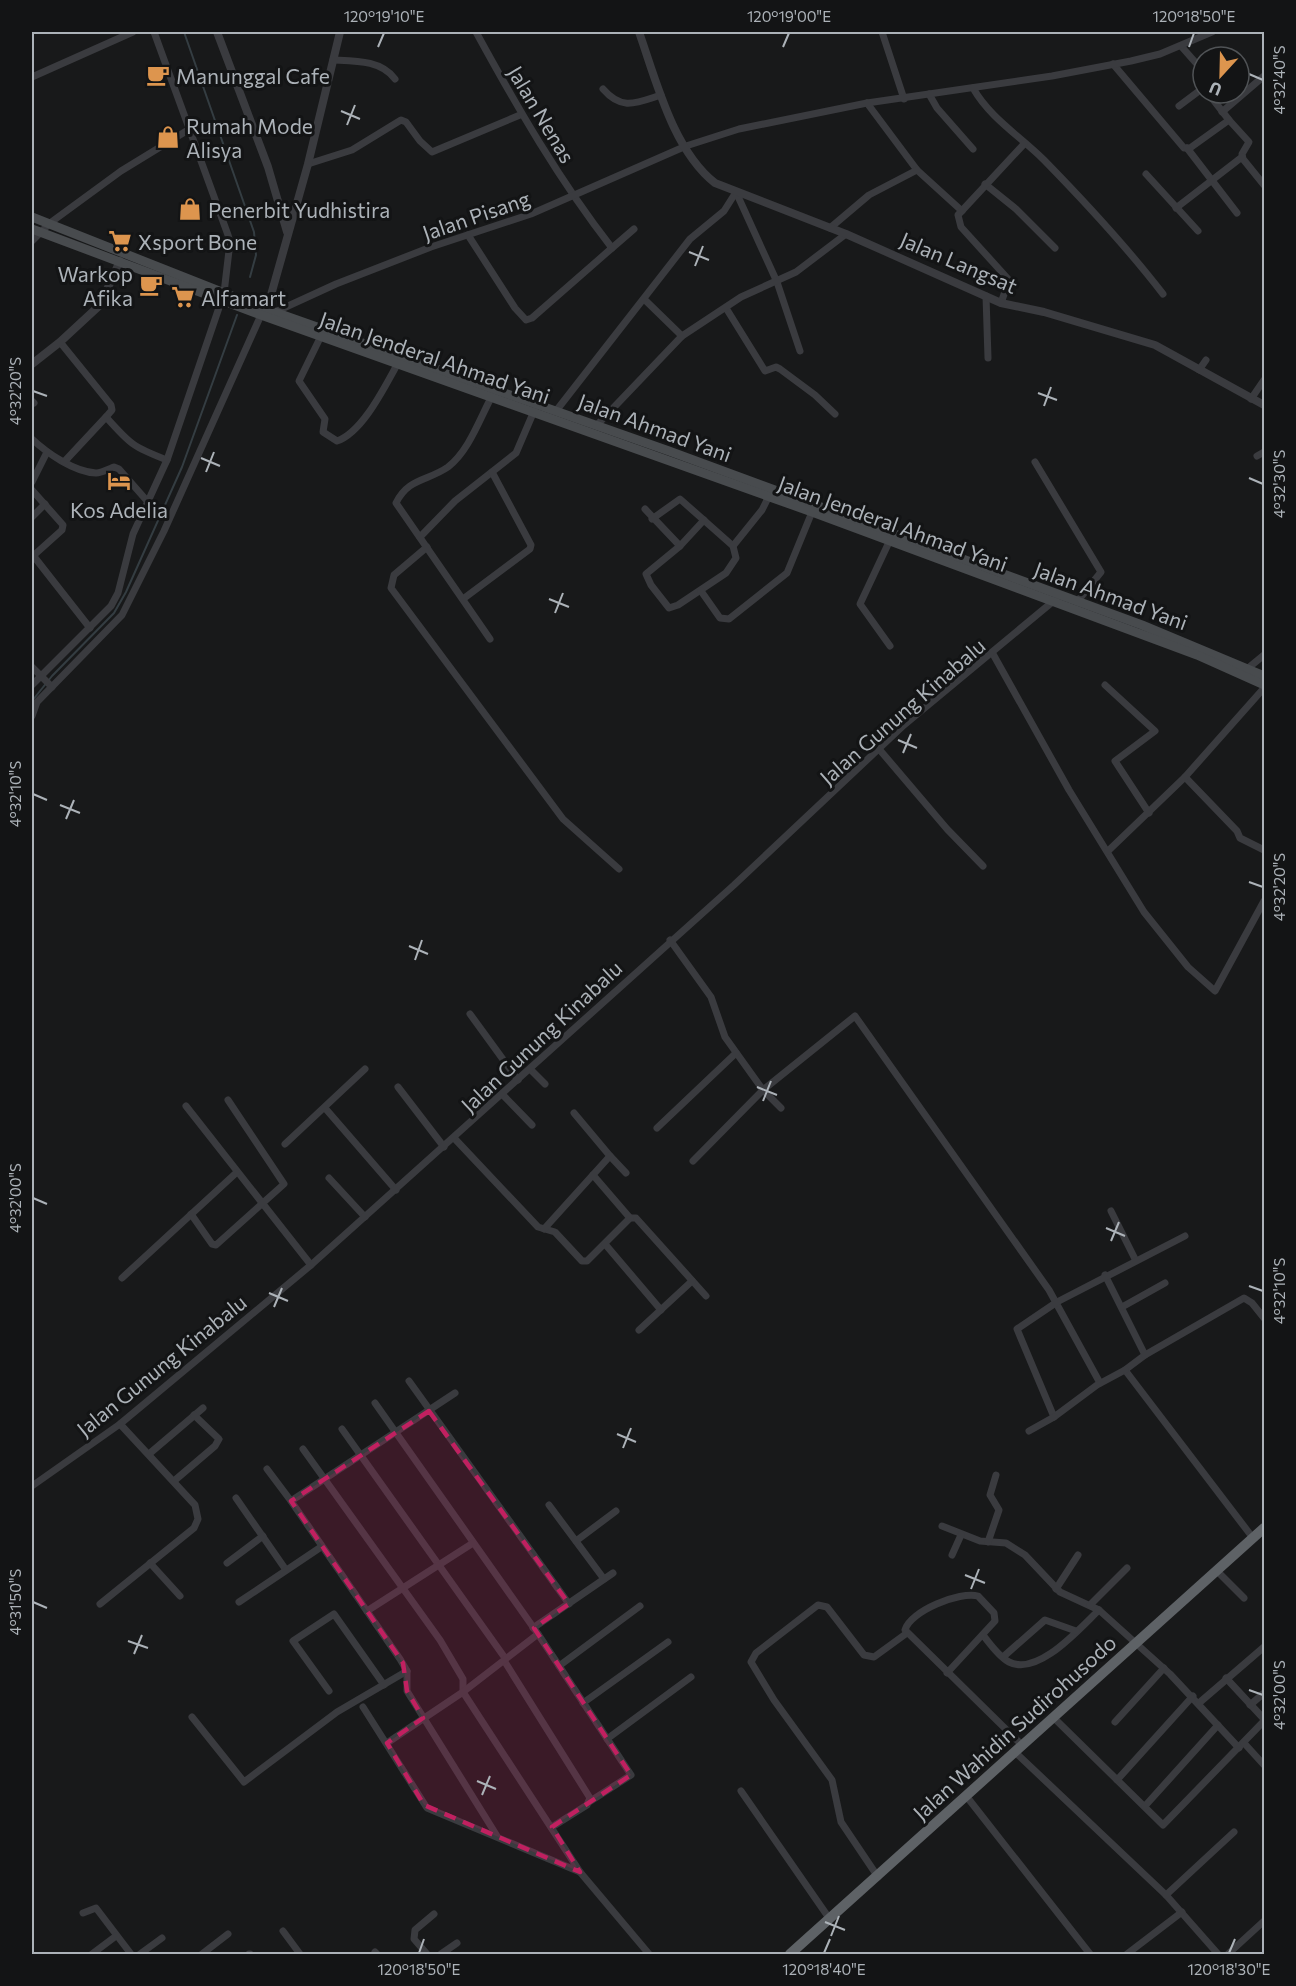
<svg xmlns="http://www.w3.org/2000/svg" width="1296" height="1986" font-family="Commissioner,sans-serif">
	<rect width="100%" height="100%" fill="#18191a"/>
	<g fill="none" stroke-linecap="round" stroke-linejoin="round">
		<g stroke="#343d42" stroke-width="2">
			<polyline points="184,32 254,232 256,255 250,277"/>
			<polyline points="32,701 52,676 114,613 126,592 182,467 237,315"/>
		</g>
		<g stroke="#3a3b3f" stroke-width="7">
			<polyline points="882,32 904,99"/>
			<polyline points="1181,46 1203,71"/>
			<path d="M333 60C355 61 381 60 395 79"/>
			<polyline points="1113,64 1184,148 1190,148 1229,120 1249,142 1242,154 1243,159 1264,185"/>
			<polyline points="1203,75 1198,79 1203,86"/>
			<polyline points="32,77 133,32"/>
			<path d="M973 88C990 118 1020 136 1044 160 1086 203 1126 246 1163 294"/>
			<path d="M603 89C622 111 636 103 661 95"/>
			<polyline points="1208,93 1229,120"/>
			<polyline points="929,94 937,108 973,149"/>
			<polyline points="867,103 917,170 962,211"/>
			<polyline points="1179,106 1203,88"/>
			<polyline points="1222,112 1264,76"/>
			<polyline points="1187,148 1237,213"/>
			<polyline points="308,164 352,150 401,120 406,122 420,141 432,152 520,115"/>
			<polyline points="1146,174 1198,231"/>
			<polyline points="985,184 1016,209 1055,248"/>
			<polyline points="736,192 777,282 800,351"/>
			<polyline points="1176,208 1242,157"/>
			<polyline points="830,228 869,195 917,170"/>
			<path d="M468 235 515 308 526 320 532 318 612 248C559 180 517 107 476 32"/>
			<polyline points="32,241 50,223 121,171 188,130"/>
			<polyline points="612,248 634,229"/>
			<polyline points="986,296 988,358"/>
			<polyline points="644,299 682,336"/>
			<polyline points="1001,303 1009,280 961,227 958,215 1024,144"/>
			<polyline points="726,308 765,371 776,367 780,369 815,395 835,414"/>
			<polyline points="275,312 336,284 431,247 531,214 686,146 739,129 867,103 1052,76 1131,61 1160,54 1212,32"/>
			<path d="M321 336 299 381 325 419 323 432 337 441C363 432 385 386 398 363"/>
			<path d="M60 342 111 405 112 410 106 417C130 444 133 447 167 460"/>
			<polyline points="1199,370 1206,360"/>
			<polyline points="1251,399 1264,380"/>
			<polyline points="32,401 34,403"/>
			<polyline points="556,411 690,239 724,211 736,192"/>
			<polyline points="597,425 682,336 741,297 796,272 846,234"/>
			<path d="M32 439C47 453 74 472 96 473 101 473 109 469 114 467L119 469 148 502"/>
			<polyline points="1257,456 1264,452"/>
			<polyline points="64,462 106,417"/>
			<polyline points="1035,462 1101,572 1077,602"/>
			<polyline points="32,482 47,452"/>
			<polyline points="32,490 63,525 62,530 33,556"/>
			<polyline points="645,509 680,546"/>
			<polyline points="32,517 45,504"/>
			<polyline points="652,519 680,499 733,546"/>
			<polyline points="704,520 680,546 646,574 651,585 669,608 678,605 726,573 736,558 733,546 762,510 769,496"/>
			<polyline points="420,537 455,501 516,453 534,411"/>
			<polyline points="890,540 860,604 890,646"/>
			<polyline points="427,547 394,575 391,588 563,819 619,869"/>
			<polyline points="32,554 90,628"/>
			<polyline points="701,591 720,618 729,619 787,573 812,512"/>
			<polyline points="463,599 530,549 531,545 492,472"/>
			<path d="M490 639 396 503C408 478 428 481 448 467 469 451 480 418 492 396"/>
			<polyline points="993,654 1069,790 1144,912 1188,967 1215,991 1264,901"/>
			<polyline points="32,667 52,687"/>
			<polyline points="1247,669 1264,655"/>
			<polyline points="32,685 111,606 118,593 133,534 167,460 224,293 230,242 228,235 154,32"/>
			<polyline points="1105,685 1155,731 1115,761 1149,813"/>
			<polyline points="32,716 37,702 122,615 164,531 261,315"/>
			<polyline points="879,749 947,829 983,866"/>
			<polyline points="1185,777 1237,831 1240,838 1264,850"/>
			<polyline points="1108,851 1185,777 1264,688"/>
			<polyline points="670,940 711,997 725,1037 763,1090 781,1108"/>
			<polyline points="470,1014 518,1080"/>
			<polyline points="530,1069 545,1084"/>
			<polyline points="398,1087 444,1147"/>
			<polyline points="502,1094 532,1125"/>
			<polyline points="186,1106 311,1265"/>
			<polyline points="325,1108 396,1190"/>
			<polyline points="574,1113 610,1156"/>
			<polyline points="657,1128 736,1053"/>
			<polyline points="455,1139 538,1227 555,1232 582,1261 587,1261 630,1218 636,1218 706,1296"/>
			<polyline points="285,1144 365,1069"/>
			<polyline points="693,1161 763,1090 855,1016 1049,1290 1100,1383"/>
			<polyline points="593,1175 630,1218"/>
			<polyline points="329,1178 365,1217"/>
			<polyline points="1111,1211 1135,1259"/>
			<polyline points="191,1214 212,1244 216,1245 284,1184 228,1100"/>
			<polyline points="544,1229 610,1156 626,1173"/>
			<polyline points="605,1244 661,1310"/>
			<polyline points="1105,1275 1145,1355 1125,1370 1253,1538"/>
			<polyline points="122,1278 236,1173"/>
			<polyline points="1122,1307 1165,1283"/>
			<polyline points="639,1330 692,1281"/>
			<polyline points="1145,1355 1244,1298 1252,1303 1264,1318"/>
			<polyline points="1125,1370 1097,1385 1054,1417 1017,1329 1057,1302 1185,1236"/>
			<polyline points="409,1381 569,1604"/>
			<polyline points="455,1393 291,1501 400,1659 407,1671 407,1691 497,1836"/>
			<polyline points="375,1403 538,1634 631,1775 589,1802"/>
			<polyline points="342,1429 505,1658"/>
			<polyline points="1029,1431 1054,1417"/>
			<polyline points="303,1449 440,1640 463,1679 463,1692 580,1872 649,1954"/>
			<polyline points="149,1454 203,1408"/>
			<polyline points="267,1469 291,1501"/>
			<polyline points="174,1481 215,1446 219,1439 194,1415"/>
			<polyline points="32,1486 120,1424 311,1265 734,885 904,725 1056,599"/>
			<polyline points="236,1498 286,1570"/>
			<polyline points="549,1505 604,1579"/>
			<polyline points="942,1526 980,1541 1006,1543 1025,1555 1060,1592 1099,1610"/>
			<polyline points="576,1541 616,1511"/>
			<polyline points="988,1542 999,1510 990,1495 996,1475"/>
			<polyline points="952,1555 961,1535"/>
			<polyline points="150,1563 180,1596"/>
			<polyline points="227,1563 263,1536"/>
			<polyline points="1217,1571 1244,1598"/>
			<polyline points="1056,1589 1078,1555"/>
			<polyline points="239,1602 321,1547"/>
			<polyline points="100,1604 194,1528 198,1519 195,1505 120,1424"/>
			<polyline points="1090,1605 1127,1568"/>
			<polyline points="367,1611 473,1543"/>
			<polyline points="533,1628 613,1573"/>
			<path d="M983 1635C990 1644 999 1657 1009 1662 1038 1677 1080 1628 1099 1610L1170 1674 1239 1748"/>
			<polyline points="1003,1657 1045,1620 1076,1631"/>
			<polyline points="505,1662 590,1798 587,1805 552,1827"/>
			<polyline points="559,1666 640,1606"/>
			<path d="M947 1673 995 1621 994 1613 978 1596C960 1591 910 1611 905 1630L1023 1746"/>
			<polyline points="1226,1678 1264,1719"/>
			<polyline points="329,1691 293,1641 334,1614 384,1685"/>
			<polyline points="583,1703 668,1642"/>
			<polyline points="1199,1703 1264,1647"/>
			<polyline points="1250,1705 1264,1693"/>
			<polyline points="363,1707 427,1808 580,1872"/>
			<polyline points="192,1717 244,1782 337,1712 407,1671"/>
			<polyline points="1054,1718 1163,1825 1264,1721"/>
			<polyline points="1115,1722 1164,1668"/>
			<polyline points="607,1739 691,1677"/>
			<polyline points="387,1743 463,1692 538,1634"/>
			<polyline points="1244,1743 1264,1765"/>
			<polyline points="1016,1753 1166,1895 1218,1954"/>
			<polyline points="1117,1780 1193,1696"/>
			<polyline points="741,1791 829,1918"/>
			<polyline points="967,1797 1090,1954"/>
			<polyline points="1145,1806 1218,1725"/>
			<polyline points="878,1877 841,1822 832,1780 774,1700 751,1662 756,1653 818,1605 827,1607 864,1655 874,1657 907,1633"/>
			<polyline points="1166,1895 1234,1832"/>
			<polyline points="83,1913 96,1908 131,1954"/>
			<polyline points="283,1931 300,1954"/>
			<polyline points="375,1952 377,1954"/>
			<polyline points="92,1954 116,1936"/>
			<polyline points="140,1954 162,1938"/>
			<polyline points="202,1954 228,1934"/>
			<polyline points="249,1954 250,1954"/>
			<polyline points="427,1954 414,1939 415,1930 434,1914"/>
			<polyline points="441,1954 457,1943"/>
			<polyline points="1127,1954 1182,1912"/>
			<polyline points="1228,1954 1264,1921"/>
		</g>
		<g stroke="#3a3b3f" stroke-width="8">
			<polyline points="217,32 268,167 287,232"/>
			<path d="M639 32C656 80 673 150 715 183L846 234 1001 303 1044 312 1155 345 1264 405"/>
			<polyline points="262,314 271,295 308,164 340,32"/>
			<polyline points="32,364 60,342 100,305 120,261"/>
		</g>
		<g stroke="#484b4e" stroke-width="9">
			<polyline points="32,217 252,304 669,451 1142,625 1264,676"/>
			<polyline points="32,229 261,315 812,512 1197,655 1264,685"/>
		</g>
		<polyline stroke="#5e6266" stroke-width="10" points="790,1954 1264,1528"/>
	</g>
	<path fill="#c12060" fill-opacity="0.2" stroke="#c12060" stroke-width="4.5" stroke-dasharray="12 8" stroke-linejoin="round" d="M429 1411 569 1604 534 1628 631 1775 552 1827 580 1872 424 1805 387 1743 423 1718 407 1691 403 1663 291 1501Z"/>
	<path fill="none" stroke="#acb2b8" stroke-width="2" d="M378 47 384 33M783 47 789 33M1189 47 1194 33M1249 74 1263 80M341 111 360 119M347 125 355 105M689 252 709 260M695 266 703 246M33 391 47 396M1038 393 1057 400M1044 406 1051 387M201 458 220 466M206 472 214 452M1249 478 1263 484M549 599 569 607M555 613 563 593M898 740 917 748M903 753 911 734M33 794 47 800M60 805 80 813M66 819 74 800M1249 882 1263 887M409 946 428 954M415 960 422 940M757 1087 777 1095M763 1101 771 1081M33 1198 47 1204M1106 1228 1125 1236M1111 1241 1119 1222M1249 1286 1263 1291M269 1293 288 1301M274 1307 282 1288M617 1434 636 1442M623 1448 631 1428M965 1575 985 1583M971 1589 979 1569M33 1602 47 1608M128 1641 148 1648M134 1654 142 1635M1249 1690 1263 1695M477 1781 496 1789M482 1795 490 1776M825 1922 845 1930M831 1936 839 1916M419 1953 424 1939M824 1953 830 1939M1229 1953 1235 1939"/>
	<defs>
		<g id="cafe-bare" transform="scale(1.8)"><path d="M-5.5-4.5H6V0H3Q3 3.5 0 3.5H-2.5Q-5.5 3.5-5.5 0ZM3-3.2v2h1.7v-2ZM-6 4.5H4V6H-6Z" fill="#dd954e" stroke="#131415" stroke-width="2.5" paint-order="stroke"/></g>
		<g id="shop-bare" transform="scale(1.8)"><path d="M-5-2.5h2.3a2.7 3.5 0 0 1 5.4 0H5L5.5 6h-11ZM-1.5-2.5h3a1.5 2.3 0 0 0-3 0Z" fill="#dd954e" stroke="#131415" stroke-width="2.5" paint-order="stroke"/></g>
		<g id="supermarket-bare" transform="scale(1.8)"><path d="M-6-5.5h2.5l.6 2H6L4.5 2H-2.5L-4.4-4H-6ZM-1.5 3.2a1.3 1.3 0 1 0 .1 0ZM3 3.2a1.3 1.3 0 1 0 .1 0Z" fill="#dd954e" stroke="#131415" stroke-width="2.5" paint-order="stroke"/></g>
		<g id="hotel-bare" transform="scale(1.8)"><path d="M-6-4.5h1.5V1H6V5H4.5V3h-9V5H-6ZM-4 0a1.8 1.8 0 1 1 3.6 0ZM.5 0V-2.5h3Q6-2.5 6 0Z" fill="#dd954e" stroke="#131415" stroke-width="2.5" paint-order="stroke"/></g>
	</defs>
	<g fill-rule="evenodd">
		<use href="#cafe-bare" x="158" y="75"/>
		<use href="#shop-bare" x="168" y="137"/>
		<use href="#shop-bare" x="190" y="209"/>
		<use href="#supermarket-bare" x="120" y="241"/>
		<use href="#cafe-bare" x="151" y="285"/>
		<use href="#supermarket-bare" x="183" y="297"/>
		<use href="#hotel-bare" x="119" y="481"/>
	</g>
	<g text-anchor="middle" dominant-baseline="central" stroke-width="6" stroke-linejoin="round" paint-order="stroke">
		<g font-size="21" fill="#acb2b8" stroke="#131415" text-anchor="start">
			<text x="176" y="75">Manunggal Cafe</text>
			<text x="186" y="125">Rumah Mode<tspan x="186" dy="24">Alisya</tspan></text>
			<text x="208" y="209">Penerbit Yudhistira</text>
			<text x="138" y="241">Xsport Bone</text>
			<text x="133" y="273" text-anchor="end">Warkop<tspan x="133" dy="24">Afika</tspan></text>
			<text x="201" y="297">Alfamart</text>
			<text x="119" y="509" text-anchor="middle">Kos Adelia</text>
		</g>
		<g font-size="21" fill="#acb2b8" stroke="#131415">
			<text transform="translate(542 114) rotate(59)">Jalan Nenas</text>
			<text transform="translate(476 215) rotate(-19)">Jalan Pisang</text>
			<text transform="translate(959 262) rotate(23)">Jalan Langsat</text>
			<text transform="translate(435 357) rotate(19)">Jalan Jenderal Ahmad Yani</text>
			<text transform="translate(655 427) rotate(20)">Jalan Ahmad Yani</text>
			<text transform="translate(893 523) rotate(20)">Jalan Jenderal Ahmad Yani</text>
			<text transform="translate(1111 595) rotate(20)">Jalan Ahmad Yani</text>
			<text transform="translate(902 711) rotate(-41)">Jalan Gunung Kinabalu</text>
			<text transform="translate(541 1036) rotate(-43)">Jalan Gunung Kinabalu</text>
			<text transform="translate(161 1365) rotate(-39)">Jalan Gunung Kinabalu</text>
			<text transform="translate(1014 1727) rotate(-42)">Jalan Wahidin Sudirohusodo</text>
		</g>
	</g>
	<rect width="1296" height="1986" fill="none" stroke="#131415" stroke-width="66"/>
	<g transform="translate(1221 75) rotate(202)"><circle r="28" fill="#131415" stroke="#505356" stroke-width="1.5"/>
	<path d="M0-4.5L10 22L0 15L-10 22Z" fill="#dd954e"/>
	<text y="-9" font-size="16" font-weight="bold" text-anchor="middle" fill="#acb2b8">U</text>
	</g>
	<rect x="33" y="33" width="1230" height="1920" fill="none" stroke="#acb2b8" stroke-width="2"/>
	<g font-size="15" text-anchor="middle" fill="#acb2b8">
		<text x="384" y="22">120°19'10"E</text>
		<text x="789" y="22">120°19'00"E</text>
		<text x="1194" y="22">120°18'50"E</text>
		<text transform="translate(1280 80) rotate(-90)" y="5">4°32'40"S</text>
		<text transform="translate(16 391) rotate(-90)" y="5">4°32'20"S</text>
		<text transform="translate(1280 484) rotate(-90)" y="5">4°32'30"S</text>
		<text transform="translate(16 794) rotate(-90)" y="5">4°32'10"S</text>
		<text transform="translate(1280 887) rotate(-90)" y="5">4°32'20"S</text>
		<text transform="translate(16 1198) rotate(-90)" y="5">4°32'00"S</text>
		<text transform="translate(1280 1291) rotate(-90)" y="5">4°32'10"S</text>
		<text transform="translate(16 1602) rotate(-90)" y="5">4°31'50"S</text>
		<text transform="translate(1280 1695) rotate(-90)" y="5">4°32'00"S</text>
		<text x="419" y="1975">120°18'50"E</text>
		<text x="824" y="1975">120°18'40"E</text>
		<text x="1229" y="1975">120°18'30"E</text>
	</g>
</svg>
